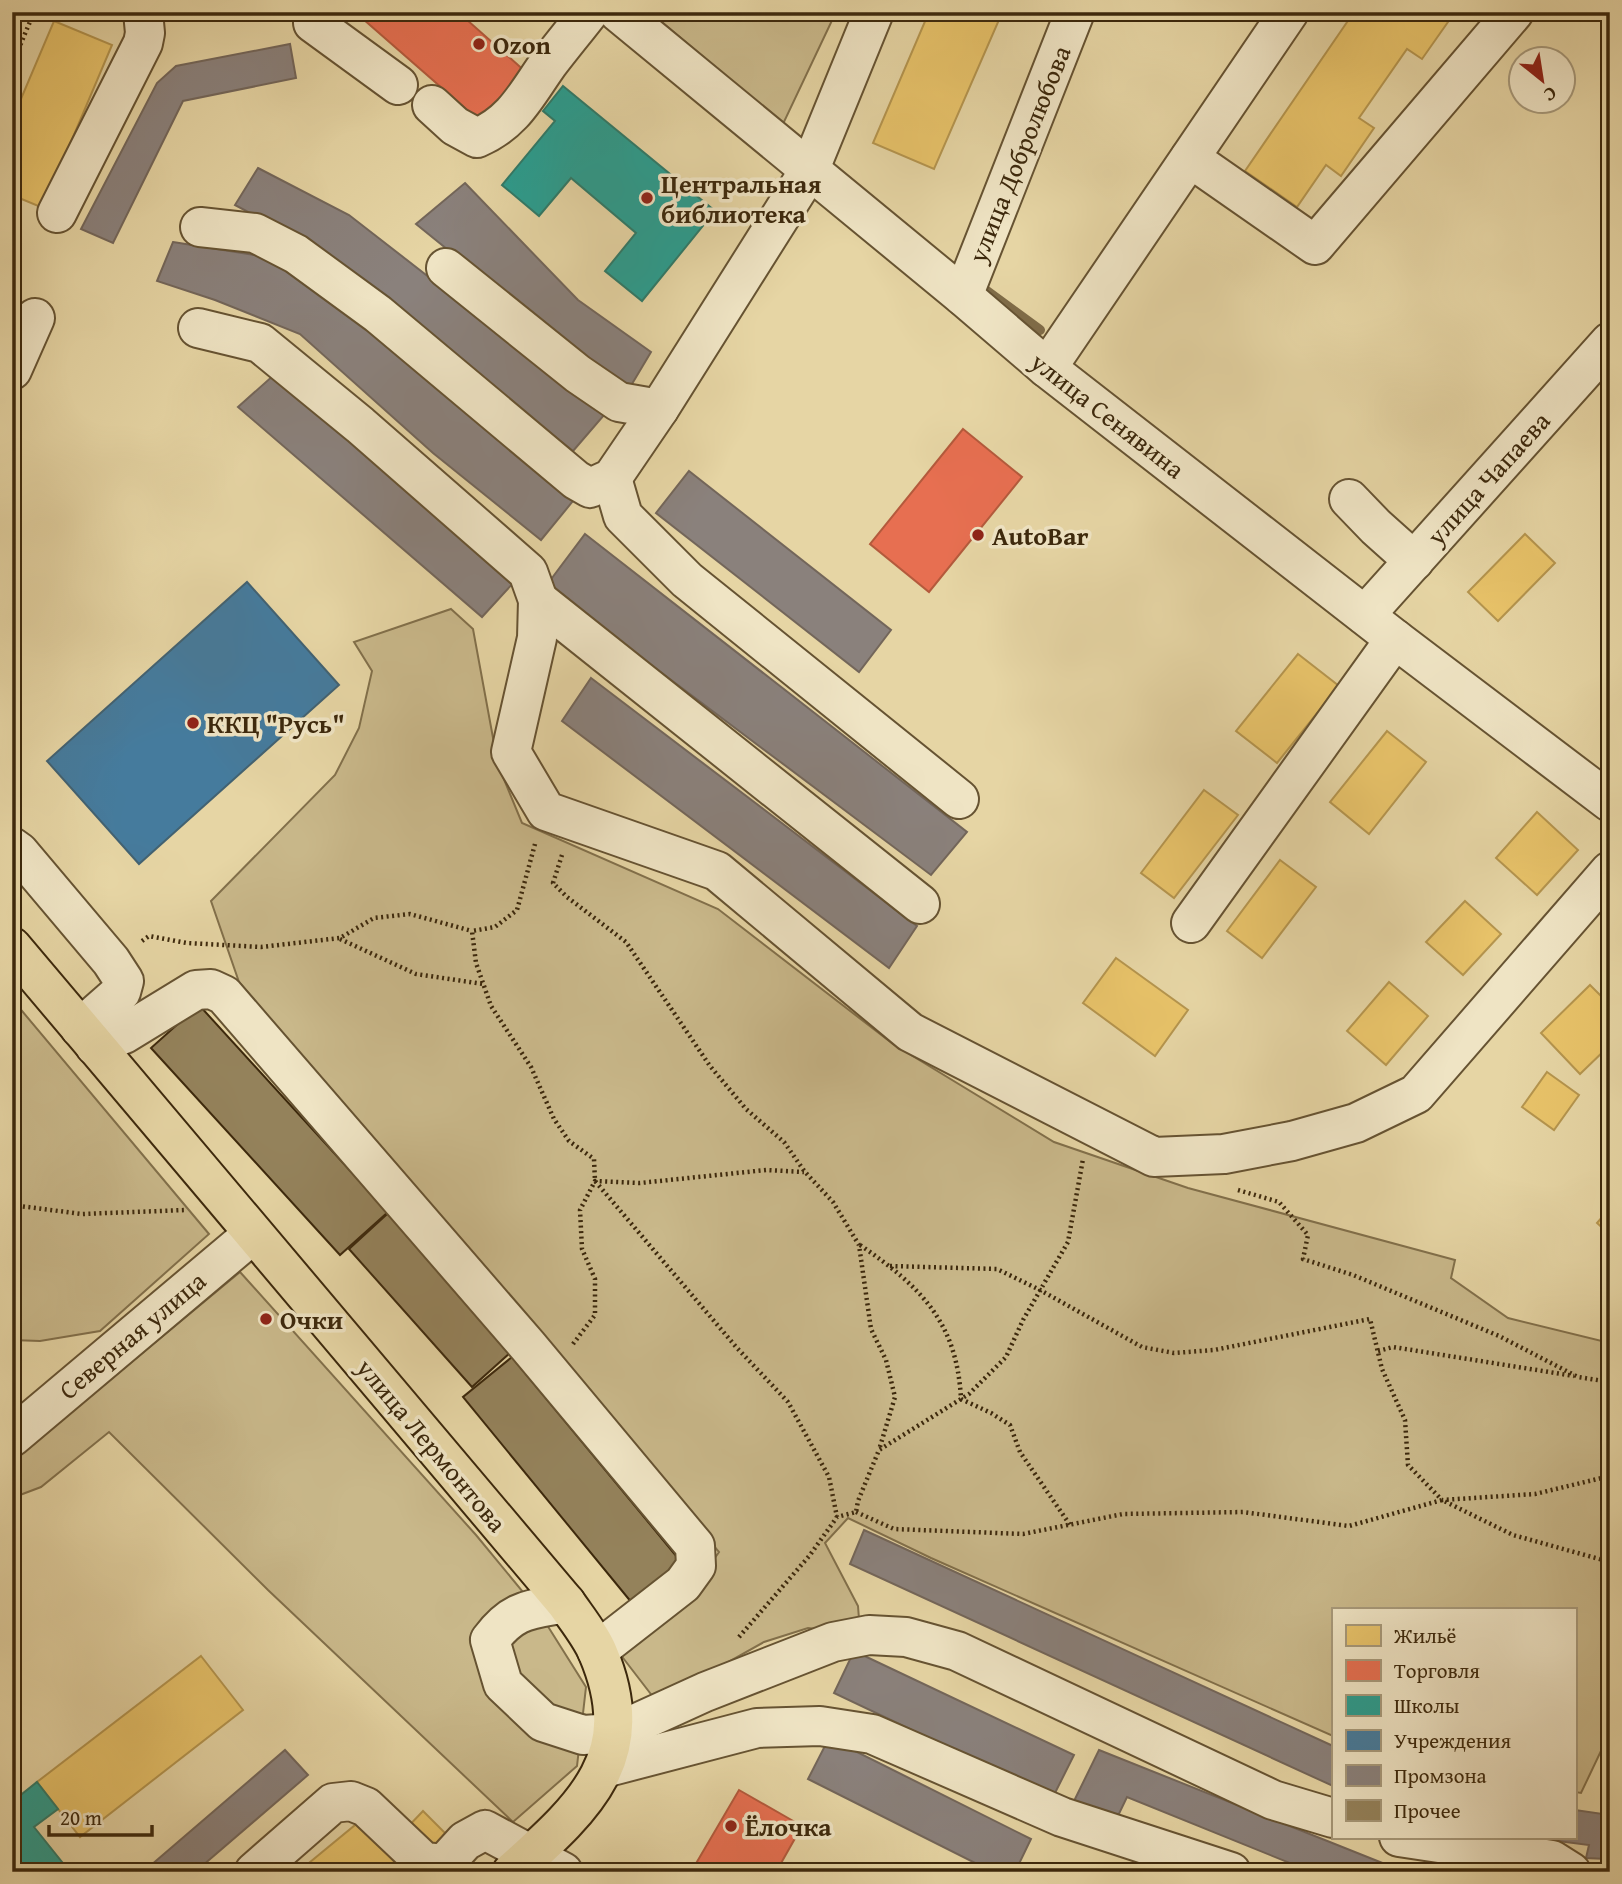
<svg xmlns="http://www.w3.org/2000/svg" width="1622" height="1884" font-family="'Gentium Book Plus',serif">
	<rect width="100%" height="100%" fill="#e6d5a4"/>
	<filter id="stains"><feTurbulence type="fractalNoise" baseFrequency=".00286" numOctaves="4"/><feColorMatrix values="0 0 0 0 .2 0 0 0 0 .09 0 0 0 0 .02 0 0 0 .5 -.17"/></filter>
	<radialGradient id="worn" r=".72"><stop offset=".6" stop-color="#630" stop-opacity="0"/><stop offset="1" stop-color="#630" stop-opacity=".3"/></radialGradient>
	<g fill="#c9b88a" stroke="#82704b" stroke-width="2">
		<polygon points="650,12 836,12 783,124"/>
		<polygon points="451,609 473,629 498,765 522,823 718,909 893,1044 1054,1142 1188,1188 1455,1260 1451,1278 1508,1318 1610,1343 1610,1732 1581,1793 1575,1792 1575,1609 1333,1609 1333,1736 931,1558 848,1518 825,1543 858,1606 859,1619 843,1632 808,1628 764,1642 657,1702 620,1654 679,1608 719,1552 239,982 211,901 335,775 359,728 372,671 354,642"/>
		<polygon points="12,999 209,1234 100,1331 40,1341 12,1340"/>
		<polygon points="240,1272 476,1535 537,1609 586,1687 577,1766 513,1822 268,1590 109,1432 41,1487 12,1498 12,1470 23,1452"/>
	</g>
	<g fill="#e9c46a" stroke="#b5954e" stroke-width="2">
		<polygon points="929,12 1002,13 934,169 873,143"/>
		<polygon points="1354,12 1455,12 1422,59 1407,49 1359,118 1374,128 1341,176 1326,165 1297,207 1245,171"/>
		<polygon points="54,21 112,45 43,208 12,195 12,120"/>
		<polygon points="1525,534 1555,563 1498,621 1468,592"/>
		<polygon points="1298,654 1339,686 1277,763 1236,731"/>
		<polygon points="1387,731 1426,762 1369,834 1330,802"/>
		<polygon points="1204,790 1238,815 1174,898 1141,873"/>
		<polygon points="1537,812 1578,850 1537,895 1496,858"/>
		<polygon points="1280,860 1316,887 1262,958 1227,931"/>
		<polygon points="1465,901 1501,934 1463,975 1426,942"/>
		<polygon points="1116,958 1188,1010 1155,1056 1083,1003"/>
		<polygon points="1389,982 1428,1016 1386,1065 1347,1031"/>
		<polygon points="1590,985 1610,1005 1610,1045 1580,1074 1541,1033"/>
		<polygon points="1547,1072 1579,1095 1554,1130 1522,1107"/>
		<polygon points="1610,1208 1610,1235 1597,1223"/>
		<polygon points="201,1656 243,1710 80,1837 37,1782"/>
		<polygon points="423,1811 446,1834 426,1855 403,1832"/>
		<polygon points="360,1821 403,1872 298,1872"/>
	</g>
	<g fill="#e76f51" stroke="#b45a3c" stroke-width="2">
		<polygon points="355,12 458,12 527,73 482,123"/>
		<polygon points="963,429 1022,477 929,592 870,544"/>
		<polygon points="739,1790 802,1826 776,1872 691,1872"/>
	</g>
	<g fill="#2a9d8f" stroke="#2f7a68" stroke-width="2">
		<polygon points="563,86 715,211 642,301 605,271 636,233 571,178 539,216 502,185 555,121 543,111"/>
		<polygon points="37,1782 58,1809 34,1827 70,1872 12,1872 12,1802"/>
	</g>
	<polygon fill="#457b9d" stroke="#426272" stroke-width="2" points="247,582 339,685 139,864 47,761"/>
	<g fill="#8a817c" stroke="#73665a" stroke-width="2">
		<polygon points="290,44 296,78 183,101 113,243 81,229 157,83 176,66"/>
		<polygon points="258,168 349,215 605,414 573,451 318,249 235,205"/>
		<polygon points="465,183 578,300 651,352 626,394 416,224"/>
		<polygon points="173,242 267,257 332,296 573,501 541,540 433,453 300,334 215,300 157,281"/>
		<polygon points="275,374 515,581 482,617 238,407"/>
		<polygon points="689,471 891,630 859,672 656,513"/>
		<polygon points="585,534 967,832 931,875 546,586"/>
		<polygon points="591,678 917,926 889,968 562,721"/>
		<polygon points="864,1530 1333,1746 1333,1786 850,1564"/>
		<polygon points="854,1651 1074,1755 1053,1797 834,1693"/>
		<polygon points="829,1738 1031,1839 1015,1872 993,1872 808,1779"/>
		<polygon points="285,1750 308,1775 195,1872 143,1872"/>
		<polygon points="1099,1750 1405,1872 1312,1872 1127,1797 1116,1820 1074,1801"/>
		<polygon points="1575,1810 1610,1815 1607,1859 1586,1858 1589,1845 1527,1837 1575,1837"/>
	</g>
	<g fill="none" stroke-linecap="round" stroke-linejoin="round">
		<polyline stroke="#7f6c48" stroke-width="10" points="980,286 1040,330"/>
	</g>
	<g fill="#94825b" stroke="#3c280c" stroke-width="2">
		<polygon points="199,1005 388,1212 340,1255 151,1048"/>
		<polygon points="397,1205 520,1344 472,1387 349,1249"/>
		<polygon points="512,1357 682,1563 632,1603 463,1397"/>
	</g>
	<g fill="none" stroke-linecap="round" stroke-linejoin="round">
		<g stroke="#665332" stroke-width="42">
			<g id="minor">
				<polyline points="316,12 313,23 398,85"/>
				<polyline points="618,12 963,296 1047,368 1395,639 1610,802"/>
				<path d="M432 105 455 126 477 138C514 122 526 95 548 64 561 47 575 30 589 12"/>
				<polyline points="1190,158 1315,245 1514,12"/>
				<polyline points="57,213 143,43 145,33 143,12"/>
				<polyline points="200,227 255,233 296,254 378,314 576,480 590,488 612,478 659,409 809,171 874,12"/>
				<polyline points="446,268 578,374 619,402 659,409"/>
				<polyline points="963,296 1075,12"/>
				<polyline points="198,328 260,343 360,425 528,572 538,600 537,638 511,752 546,811 717,871 910,1032 1154,1157 1224,1154 1292,1141 1356,1123 1416,1094 1610,871"/>
				<polyline points="1047,368 1289,12"/>
				<polyline points="12,370 35,318"/>
				<polyline points="612,478 623,516 687,580 959,799"/>
				<polyline points="1349,499 1376,527 1414,561"/>
				<polyline points="538,600 920,904"/>
				<polyline points="1365,615 1610,342"/>
				<polyline points="12,847 19,852 111,961 124,981 121,992 80,1028"/>
				<polyline points="1191,923 1395,639"/>
				<polyline points="95,1046 124,1034 196,990 211,989 224,995 528,1346 695,1546 696,1566 683,1584 597,1651"/>
				<polyline points="12,1437 253,1234"/>
				<path d="M566 1603C530 1610 514 1608 490 1640L503 1684 543 1722 583 1735 615 1733 705 1692 833 1642 869 1635 906 1637 957 1651 1273 1800 1333 1818"/>
				<polyline points="604,1768 757,1728 820,1726 872,1734 1062,1817 1231,1872"/>
				<polyline points="1399,1837 1552,1860 1571,1872"/>
				<polyline points="254,1872 333,1803 351,1801 366,1807 424,1862 444,1864 465,1841 485,1830 563,1872"/>
			</g>
		</g>
		<g stroke="#3c280c" stroke-width="42">
			<path id="major" d="M12 947 566 1603C577 1619 591 1636 598 1653 642 1757 584 1807 512 1872"/>
		</g>
		<g stroke="#3c280c" stroke-width="4.5" stroke-dasharray="2 3.5" stroke-linecap="butt">
			<polyline points="12,65 34,12"/>
			<polyline points="535,844 517,910 495,927 472,931 476,963 491,1006 531,1067 554,1119 569,1141 594,1159 595,1181 737,1348 788,1402 829,1477 837,1517"/>
			<polyline points="562,855 553,883 567,897 626,942 710,1066 746,1109 784,1142 805,1172 833,1202 859,1245 871,1329 886,1360 895,1397 879,1450"/>
			<polyline points="340,939 416,974 483,984"/>
			<polyline points="142,941 149,936 187,943 261,947 340,938 374,918 410,914 472,931"/>
			<polyline points="1238,1190 1279,1202 1308,1235 1303,1259 1353,1275 1499,1336 1578,1377 1610,1382"/>
			<polyline points="12,1205 82,1214 186,1210"/>
			<path d="M860 1245C921 1287 957 1322 961 1399L991 1413 1010 1425 1020 1452 1070 1525"/>
			<polyline points="890,1266 997,1269 1040,1290 1142,1347 1174,1353 1214,1350 1370,1319 1382,1369 1405,1420 1408,1465 1442,1500 1535,1494 1610,1476"/>
			<polyline points="573,1344 595,1315 595,1279 582,1249 580,1210 595,1181 640,1183 766,1170 804,1172"/>
			<polyline points="1378,1351 1393,1347 1574,1376"/>
			<polyline points="856,1512 894,1529 1023,1534 1123,1514 1243,1512 1349,1526 1442,1500 1513,1535 1610,1562"/>
			<polyline points="739,1637 810,1555 837,1517 856,1512 858,1501 879,1450 969,1394 1006,1357 1023,1320 1068,1242 1083,1159"/>
		</g>
		<use href="#minor" stroke="#efe4c4" stroke-width="38"/>
		<use href="#major" stroke="#e6d5a4" stroke-width="38"/>
	</g>
	<g fill="#8f2418" stroke="#efe4c4" stroke-width="2.5">
		<circle cx="479" cy="44" r="7"/>
		<circle cx="647" cy="198" r="7"/>
		<circle cx="978" cy="535" r="7"/>
		<circle cx="193" cy="723" r="7"/>
		<circle cx="266" cy="1319" r="7"/>
		<circle cx="731" cy="1826" r="7"/>
	</g>
	<g text-anchor="middle" dominant-baseline="central" stroke-width="7" stroke-linejoin="round" paint-order="stroke">
		<g font-size="26" font-weight="bold" fill="#3c280c" stroke="#efe4c4" text-anchor="start">
			<text x="493" y="44">Ozon</text>
			<text x="661" y="183">Центральная<tspan x="661" dy="30">библиотека</tspan></text>
			<text x="992" y="535">AutoBar</text>
			<text x="207" y="723">ККЦ "Русь"</text>
			<text x="280" y="1319">Очки</text>
			<text x="745" y="1826">Ёлочка</text>
		</g>
		<g font-size="26" fill="#3c280c" stroke="#efe4c4">
			<text transform="translate(1019 154) rotate(-68)">улица Добролюбова</text>
			<text transform="translate(1108 415) rotate(38)">улица Сенявина</text>
			<text transform="translate(1488 478) rotate(-48)">улица Чапаева</text>
			<text transform="translate(132 1335) rotate(-40)">Северная улица</text>
			<text transform="translate(432 1445) rotate(50)">улица Лермонтова</text>
		</g>
	</g>
	<rect width="1622" height="1884" fill="none" stroke="#e6d5a4" stroke-width="42"/>
	<rect x="14" y="14" width="1594" height="1856" fill="none" stroke="#3c280c" stroke-width="3.5"/>
	<rect x="21" y="21" width="1580" height="1842" fill="none" stroke="#3c280c" stroke-width="2"/>
	<rect x="1332" y="1608" width="245" height="231" fill="#efe4c4" stroke="#a7997a" stroke-width="2"/>
	<rect x="1346" y="1625" width="35" height="21" fill="#e9c46a" stroke="#a7997a" stroke-width="2"/>
	<text x="1394" y="1643" font-size="21" fill="#3c280c">Жильё</text>
	<rect x="1346" y="1660" width="35" height="21" fill="#e76f51" stroke="#a7997a" stroke-width="2"/>
	<text x="1394" y="1678" font-size="21" fill="#3c280c">Торговля</text>
	<rect x="1346" y="1695" width="35" height="21" fill="#2a9d8f" stroke="#a7997a" stroke-width="2"/>
	<text x="1394" y="1713" font-size="21" fill="#3c280c">Школы</text>
	<rect x="1346" y="1730" width="35" height="21" fill="#457b9d" stroke="#a7997a" stroke-width="2"/>
	<text x="1394" y="1748" font-size="21" fill="#3c280c">Учреждения</text>
	<rect x="1346" y="1765" width="35" height="21" fill="#8a817c" stroke="#a7997a" stroke-width="2"/>
	<text x="1394" y="1783" font-size="21" fill="#3c280c">Промзона</text>
	<rect x="1346" y="1800" width="35" height="21" fill="#94825b" stroke="#a7997a" stroke-width="2"/>
	<text x="1394" y="1818" font-size="21" fill="#3c280c">Прочее</text>
	<g transform="translate(1542 80) rotate(150)"><circle r="33" fill="#efe4c4" stroke="#a7997a" stroke-width="2"/>
	<path d="M0-5L12 26L0 18L-12 26Z" fill="#8f2418"/>
	<text y="-10" font-size="19" font-weight="bold" text-anchor="middle" fill="#3c280c">С</text>
	</g>
	<path d="M49 1825v10h103v-10" fill="none" stroke="#3c280c" stroke-width="3.5"/>
	<text x="60" y="1825" font-size="21" fill="#3c280c" stroke="#efe4c4" stroke-width="5" paint-order="stroke">20 m</text>
	<rect width="100%" height="100%" filter="url(#stains)"/>
	<rect width="100%" height="100%" fill="url(#worn)"/>
</svg>
